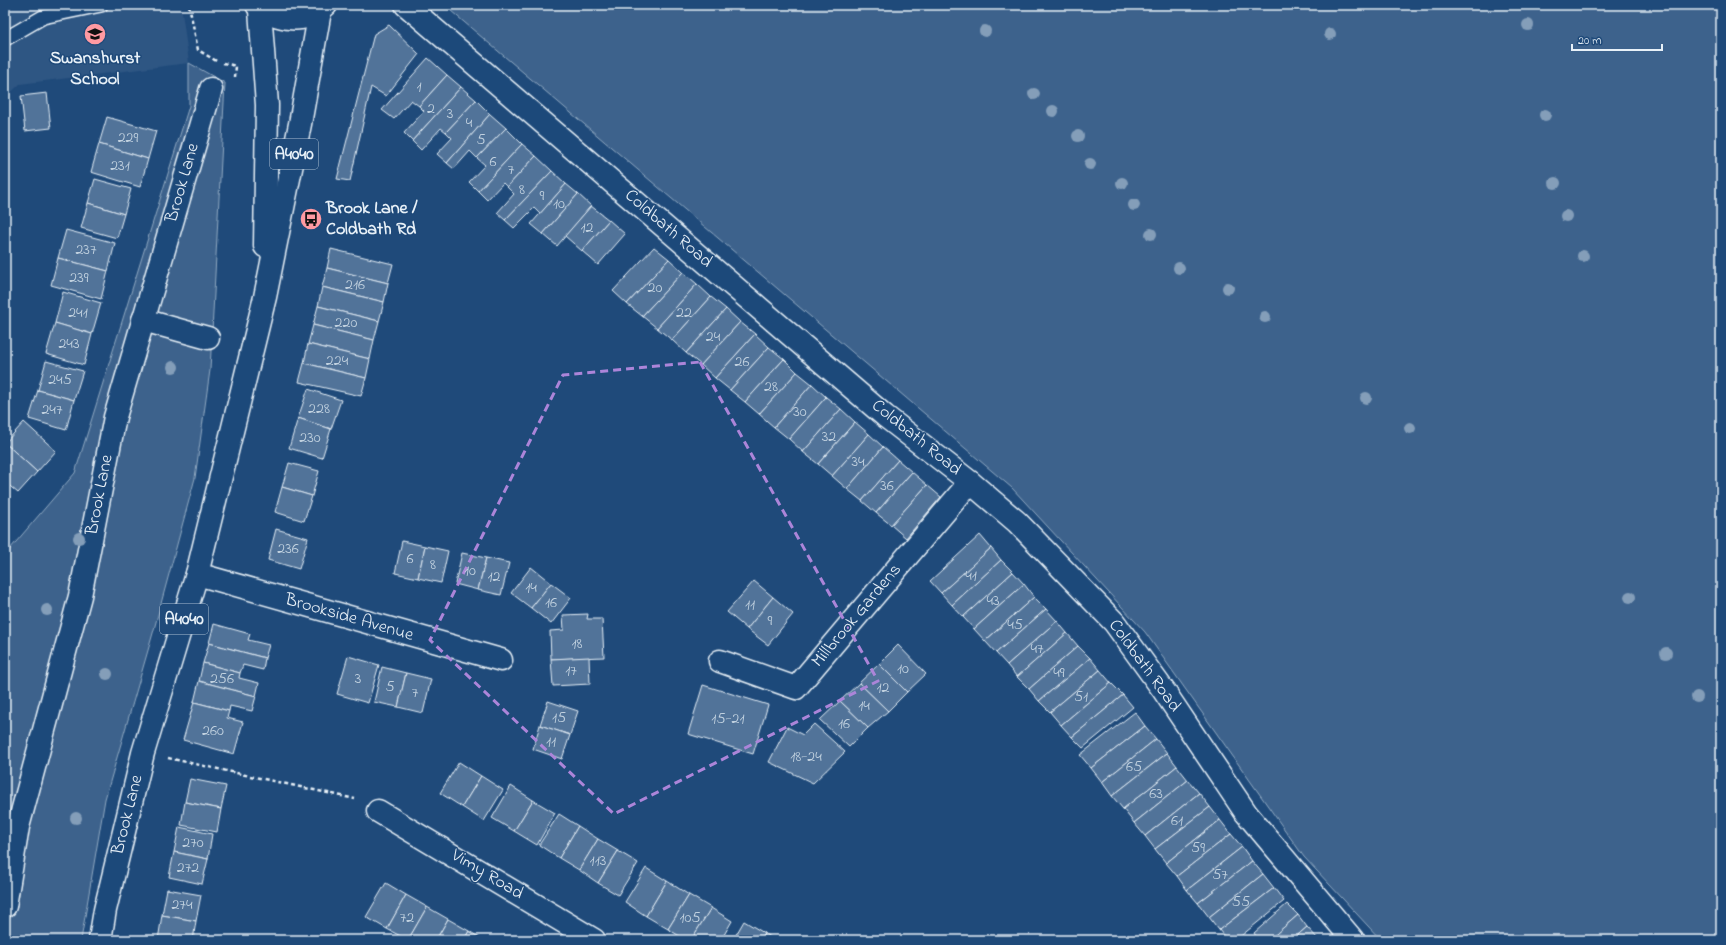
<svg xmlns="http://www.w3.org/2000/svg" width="1726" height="945" font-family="'Indie Flower',sans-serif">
	<rect width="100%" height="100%" fill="#1f4a7a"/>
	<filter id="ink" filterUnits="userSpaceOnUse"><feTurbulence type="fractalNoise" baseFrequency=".025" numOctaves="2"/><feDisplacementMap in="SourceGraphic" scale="8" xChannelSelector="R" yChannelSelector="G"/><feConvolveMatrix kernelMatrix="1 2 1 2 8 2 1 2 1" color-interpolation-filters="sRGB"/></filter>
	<g filter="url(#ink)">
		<polygon fill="#2e5683" points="5,5 181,5 189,63 20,84 5,98"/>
		<g fill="#3c628c" stroke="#92aac2">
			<polygon points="444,5 1721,5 1721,940 1381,940 1304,857 1145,632 1012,488"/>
			<polygon points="189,63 225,83 210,370 195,478 153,633 105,799 81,940 5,940 5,564 10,549 75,473 189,106"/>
		</g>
		<g fill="#517399" stroke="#e8f1f8">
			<polygon points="389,25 419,54 386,96 371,87 350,181 337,179 374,34"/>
			<polygon points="428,58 447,75 419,106 411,100 394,119 382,110"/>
			<polygon points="447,75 461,87 412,141 404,133 424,111 419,106"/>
			<polygon points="461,87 476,100 446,132 441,128 421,150 412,141"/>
			<polygon points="47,93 51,128 25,131 21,96"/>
			<polygon points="476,100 490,114 447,163 437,154 452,138 446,132"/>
			<polygon points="490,114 506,128 477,158 470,151 454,169 447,163"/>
			<polygon points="107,117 156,131 148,159 99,144"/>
			<polygon points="506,128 522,144 478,191 469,182 485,165 477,158"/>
			<polygon points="99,144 148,159 140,187 91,172"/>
			<polygon points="522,144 536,156 507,187 503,183 487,200 478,191"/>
			<polygon points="536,156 552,171 505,220 497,213 514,194 507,187"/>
			<polygon points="552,171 566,184 540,214 534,208 514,228 505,220"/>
			<polygon points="95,179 131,189 124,214 88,203"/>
			<polygon points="566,184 578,194 543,234 531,224"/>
			<polygon points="578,194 591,206 557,246 543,234"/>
			<polygon points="88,203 124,214 117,238 81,228"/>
			<polygon points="591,206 609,220 582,251 565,236"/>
			<polygon points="609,220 625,234 598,265 582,251"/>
			<polygon points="66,230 115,243 108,271 58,258"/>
			<polygon points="654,247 669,259 627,304 613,291"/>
			<polygon points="331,249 393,264 388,283 327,268"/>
			<polygon points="58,258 108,271 101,299 51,285"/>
			<polygon points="669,259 683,272 642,316 627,304"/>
			<polygon points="327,268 388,283 384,302 322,287"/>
			<polygon points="683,272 697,284 657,328 642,316"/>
			<polygon points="697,284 711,297 672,340 657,328"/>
			<polygon points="322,287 384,302 379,321 318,306"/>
			<polygon points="63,292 101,303 92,334 55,323"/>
			<polygon points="711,297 726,309 686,353 672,340"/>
			<polygon points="318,306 379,321 374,340 313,325"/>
			<polygon points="726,309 740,322 701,365 686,353"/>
			<polygon points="740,322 755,334 715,378 701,365"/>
			<polygon points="55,323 92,334 84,365 46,354"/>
			<polygon points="313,325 374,340 370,359 308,344"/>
			<polygon points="755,334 769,347 730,390 715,378"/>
			<polygon points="308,344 370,359 366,378 304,363"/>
			<polygon points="769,347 784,359 745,402 730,390"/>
			<polygon points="784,359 797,372 759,414 745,402"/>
			<polygon points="46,361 83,371 74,400 38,390"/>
			<polygon points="304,363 366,378 361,396 299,382"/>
			<polygon points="797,372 812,384 774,427 759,414"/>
			<polygon points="812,384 826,397 789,439 774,427"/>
			<polygon points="308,389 341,400 331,429 298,418"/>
			<polygon points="38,390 74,400 66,430 29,419"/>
			<polygon points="826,397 841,409 803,452 789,439"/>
			<polygon points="841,409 855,422 818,464 803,452"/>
			<polygon points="298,418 331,429 322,458 289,448"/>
			<polygon points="24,422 56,451 37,472 5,443"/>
			<polygon points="855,422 869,434 832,476 818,464"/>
			<polygon points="869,434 883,447 847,489 832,476"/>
			<polygon points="5,443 37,472 18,493 5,482"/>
			<polygon points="883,447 898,460 862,501 847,489"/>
			<polygon points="898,460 912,472 876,513 862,501"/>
			<polygon points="289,463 319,471 312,496 282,487"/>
			<polygon points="912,472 927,485 891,525 876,513"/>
			<polygon points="927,485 941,497 906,538 891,525"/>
			<polygon points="282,487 312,496 304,521 275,512"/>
			<polygon points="5,492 10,497 5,503"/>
			<polygon points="276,529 308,538 299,569 268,560"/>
			<polygon points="980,535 991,548 941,593 930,581"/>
			<polygon points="402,541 425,546 418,578 395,573"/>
			<polygon points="425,546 448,551 441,583 418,578"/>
			<polygon points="991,548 1001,560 952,605 941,593"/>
			<polygon points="462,553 486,558 478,590 455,584"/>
			<polygon points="486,558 509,563 501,595 478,590"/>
			<polygon points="1001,560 1013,572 963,617 952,605"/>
			<polygon points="531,567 551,583 531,608 511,593"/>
			<polygon points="1013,572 1024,584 974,629 963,617"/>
			<polygon points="754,581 773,597 747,629 727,612"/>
			<polygon points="551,583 571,598 551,624 531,608"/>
			<polygon points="1024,584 1034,597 985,641 974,629"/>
			<polygon points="773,597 793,614 768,645 747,629"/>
			<polygon points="1034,597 1046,609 996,653 985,641"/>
			<polygon points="1046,609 1057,621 1007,665 996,653"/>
			<polygon points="588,614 587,619 602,619 604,657 551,659 550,631 564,630 563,615"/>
			<polygon points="1057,621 1067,633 1017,677 1007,665"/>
			<polygon points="214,624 250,634 248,640 269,645 265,658 209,643"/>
			<polygon points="1067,633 1078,646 1029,689 1017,677"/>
			<polygon points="209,643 265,658 263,670 243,665 240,673 203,663"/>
			<polygon points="898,645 926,674 907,692 879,664"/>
			<polygon points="1078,646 1090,658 1039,701 1029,689"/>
			<polygon points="348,656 379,665 368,703 337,694"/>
			<polygon points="589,657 590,684 553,686 551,659"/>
			<polygon points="1090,658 1100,670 1050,712 1039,701"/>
			<polygon points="203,663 240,673 239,678 259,683 256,696 199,681"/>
			<polygon points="879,664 907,692 888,711 859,683"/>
			<polygon points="382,667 406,673 398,707 374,702"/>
			<polygon points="1100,670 1111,683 1061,725 1050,712"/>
			<polygon points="406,673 431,679 423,713 398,707"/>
			<polygon points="199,681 256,696 252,711 230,706 229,711 194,702"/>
			<polygon points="859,683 888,711 868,728 840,701"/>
			<polygon points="1111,683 1123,695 1072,737 1061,725"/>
			<polygon points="703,685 768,705 753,754 688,734"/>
			<polygon points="1123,695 1133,707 1083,748 1072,737"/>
			<polygon points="548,701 578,711 570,735 540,725"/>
			<polygon points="840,701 868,728 849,747 820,720"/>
			<polygon points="194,702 229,711 227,718 243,722 234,754 183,740"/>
			<polygon points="1135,712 1145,726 1091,768 1080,755"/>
			<polygon points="814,724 845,752 813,783 769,762 787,727 803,735"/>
			<polygon points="540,725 570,735 562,759 533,749"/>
			<polygon points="1145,726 1156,739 1102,782 1091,768"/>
			<polygon points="1156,739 1167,753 1112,796 1102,782"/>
			<polygon points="1167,753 1177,766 1123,809 1112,796"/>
			<polygon points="459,762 481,776 462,807 440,793"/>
			<polygon points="1177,766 1188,780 1134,823 1123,809"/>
			<polygon points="481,776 503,790 484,821 462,807"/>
			<polygon points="190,779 226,786 221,809 185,802"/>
			<polygon points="1188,780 1199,793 1145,836 1134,823"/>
			<polygon points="511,786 533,800 514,831 492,818"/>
			<polygon points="1199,793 1210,807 1155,849 1145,836"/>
			<polygon points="533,800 555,813 537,845 514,831"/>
			<polygon points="185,802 221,809 217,832 181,825"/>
			<polygon points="1210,807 1220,820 1166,863 1155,849"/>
			<polygon points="559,814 578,826 559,858 539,845"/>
			<polygon points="1220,820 1231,834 1177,876 1166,863"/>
			<polygon points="578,826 598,839 579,870 559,858"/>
			<polygon points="179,827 212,834 208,859 174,852"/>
			<polygon points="1231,834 1242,847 1187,890 1177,876"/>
			<polygon points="598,839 618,851 598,883 579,870"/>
			<polygon points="1242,847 1252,861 1198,903 1187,890"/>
			<polygon points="618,851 638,863 618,895 598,883"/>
			<polygon points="174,852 208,859 202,884 169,877"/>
			<polygon points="1252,861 1263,874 1209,917 1198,903"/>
			<polygon points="646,868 667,881 646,916 625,902"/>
			<polygon points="1263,874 1274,888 1219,930 1209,917"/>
			<polygon points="667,881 689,895 668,929 646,916"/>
			<polygon points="386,883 406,895 387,929 366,917"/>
			<polygon points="1274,888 1284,901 1236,940 1227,940 1219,930"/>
			<polygon points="167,889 201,895 196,921 162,915"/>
			<polygon points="406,895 427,907 408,940 387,929"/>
			<polygon points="689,895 711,908 691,940 686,940 668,929"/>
			<polygon points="1287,904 1298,915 1269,940 1254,940 1257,938 1254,933"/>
			<polygon points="427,907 448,919 436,940 408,940"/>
			<polygon points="711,908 732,921 721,940 691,940"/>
			<polygon points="162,915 196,921 193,940 158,940"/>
			<polygon points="1298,915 1307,927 1292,940 1269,940"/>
			<polygon points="448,919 469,931 464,940 436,940"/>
			<polygon points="744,921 764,933 761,940 733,940"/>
			<polygon points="1307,927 1318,939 1292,940"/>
			<polygon points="469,931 483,940 464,940"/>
			<polygon points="764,933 776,940 761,940"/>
		</g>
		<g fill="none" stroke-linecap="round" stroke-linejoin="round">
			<g stroke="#e8f1f8" stroke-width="16">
				<polyline id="lane" points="5,39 43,17 101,5"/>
			</g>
			<g stroke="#e8f1f8" stroke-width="25">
				<g id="street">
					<polyline points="143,320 208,338"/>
					<polyline points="197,574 501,660"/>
					<polyline points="720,661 796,688 970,482"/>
					<polyline points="378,811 594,940"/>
					<polyline points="5,906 18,827 80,596 115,417 211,89"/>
				</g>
			</g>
			<g stroke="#e8f1f8" stroke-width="25">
				<polyline id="secondary" points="406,5 885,416 970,482 1017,522 1114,622 1164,691 1246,813 1353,940"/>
			</g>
			<g stroke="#e8f1f8" stroke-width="25">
				<g id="primary">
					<path d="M257 5C264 14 290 20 301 18 310 17 320 11 326 5"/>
					<polyline points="260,10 267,105 265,246"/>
					<polyline points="100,940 105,910 143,753 197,574 265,297 300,124 320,11"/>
				</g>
			</g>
			<g stroke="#e8f1f8" stroke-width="2.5" stroke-dasharray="4 3" stroke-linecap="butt">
				<polyline points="189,5 198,50 218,62"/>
				<polyline points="223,63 236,66 235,77"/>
				<polyline points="168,758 355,799"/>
			</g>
			<use href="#lane" stroke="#1f4a7a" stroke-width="13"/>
			<use href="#street" stroke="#1f4a7a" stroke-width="22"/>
			<use href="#secondary" stroke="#1f4a7a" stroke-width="22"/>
			<use href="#primary" stroke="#1f4a7a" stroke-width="22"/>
		</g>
		<g fill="#849eb9">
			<circle cx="1528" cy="25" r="6"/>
			<circle cx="985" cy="31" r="6"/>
			<circle cx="1330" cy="34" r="6"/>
			<circle cx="1034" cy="94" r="6"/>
			<circle cx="1053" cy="111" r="6"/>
			<circle cx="1545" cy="115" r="6"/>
			<circle cx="1078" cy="136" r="6"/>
			<circle cx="1090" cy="164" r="6"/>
			<circle cx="1122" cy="183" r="6"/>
			<circle cx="1555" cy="183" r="6"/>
			<circle cx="1134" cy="205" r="6"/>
			<circle cx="1566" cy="216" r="6"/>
			<circle cx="1151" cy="234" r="6"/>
			<circle cx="1583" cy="256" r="6"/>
			<circle cx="1179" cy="268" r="6"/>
			<circle cx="1228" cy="288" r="6"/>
			<circle cx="1265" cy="317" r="6"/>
			<circle cx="173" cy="367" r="6"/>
			<circle cx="1366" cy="398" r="6"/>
			<circle cx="1410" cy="428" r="6"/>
			<circle cx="79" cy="538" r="6"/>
			<circle cx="1630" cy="597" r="6"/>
			<circle cx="47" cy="610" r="6"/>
			<circle cx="1666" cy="653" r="6"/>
			<circle cx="107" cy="674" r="6"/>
			<circle cx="1697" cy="697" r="6"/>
			<circle cx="76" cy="818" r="6"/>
		</g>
	</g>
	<path fill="none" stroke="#ac85d9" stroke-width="3" stroke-dasharray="8 5" stroke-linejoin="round" d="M700 362 878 681 614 814 430 640 563 375Z"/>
	<defs>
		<g id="school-disc" transform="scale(1.15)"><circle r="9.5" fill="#ff9aa2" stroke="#1f4a7a"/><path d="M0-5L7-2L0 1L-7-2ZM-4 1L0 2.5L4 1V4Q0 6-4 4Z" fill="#111"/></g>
		<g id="bus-disc" transform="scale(1.15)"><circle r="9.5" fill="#ff9aa2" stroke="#1f4a7a"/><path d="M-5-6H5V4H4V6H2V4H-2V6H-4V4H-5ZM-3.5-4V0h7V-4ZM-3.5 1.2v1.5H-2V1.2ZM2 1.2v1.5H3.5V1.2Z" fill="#111"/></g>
	</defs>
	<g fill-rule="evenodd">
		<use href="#school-disc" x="95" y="34"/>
		<use href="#bus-disc" x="311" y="219"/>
	</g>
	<g text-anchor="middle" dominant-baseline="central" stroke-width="3" stroke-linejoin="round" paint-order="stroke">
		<g font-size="16" fill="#c2d2e0">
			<text x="419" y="87">1</text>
			<text x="431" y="109">2</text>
			<text x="450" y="114">3</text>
			<text x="469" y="123">4</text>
			<text x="128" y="138">229</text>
			<text x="481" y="140">5</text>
			<text x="493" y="162">6</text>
			<text x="120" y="166">231</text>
			<text x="511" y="170">7</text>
			<text x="522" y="190">8</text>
			<text x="542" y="196">9</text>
			<text x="559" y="204">10</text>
			<text x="587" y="228">12</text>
			<text x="86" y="250">237</text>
			<text x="79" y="278">239</text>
			<text x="355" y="285">216</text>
			<text x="655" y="288">20</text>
			<text x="78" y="313">241</text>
			<text x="684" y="313">22</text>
			<text x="346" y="323">220</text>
			<text x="713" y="337">24</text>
			<text x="69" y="344">243</text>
			<text x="337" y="361">224</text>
			<text x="742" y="362">26</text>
			<text x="60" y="380">245</text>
			<text x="771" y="387">28</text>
			<text x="319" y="409">228</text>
			<text x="52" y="410">247</text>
			<text x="800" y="412">30</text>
			<text x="829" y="437">32</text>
			<text x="310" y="438">230</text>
			<text x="858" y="462">34</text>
			<text x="887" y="486">36</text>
			<text x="288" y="549">236</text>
			<text x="410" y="559">6</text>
			<text x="433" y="565">8</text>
			<text x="470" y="571">10</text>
			<text x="971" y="576">41</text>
			<text x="494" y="577">12</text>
			<text x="531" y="588">14</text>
			<text x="993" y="601">43</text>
			<text x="551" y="603">16</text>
			<text x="750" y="605">11</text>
			<text x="770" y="621">9</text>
			<text x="1015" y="625">45</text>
			<text x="577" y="644">18</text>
			<text x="1037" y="649">47</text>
			<text x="903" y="669">10</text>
			<text x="571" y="671">17</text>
			<text x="1059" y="673">49</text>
			<text x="222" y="679">256</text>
			<text x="358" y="679">3</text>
			<text x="390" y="687">5</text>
			<text x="883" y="688">12</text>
			<text x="415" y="693">7</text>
			<text x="1081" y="697">51</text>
			<text x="864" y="706">14</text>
			<text x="559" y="718">15</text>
			<text x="728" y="719">15-21</text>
			<text x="844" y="724">16</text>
			<text x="213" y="731">260</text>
			<text x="551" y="742">11</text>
			<text x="806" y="757">18-24</text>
			<text x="1134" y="767">65</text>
			<text x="1156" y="794">63</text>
			<text x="1177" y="821">61</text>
			<text x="193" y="843">270</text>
			<text x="1198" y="848">59</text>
			<text x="598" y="861">113</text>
			<text x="188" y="868">272</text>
			<text x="1220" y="875">57</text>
			<text x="1241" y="902">55</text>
			<text x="182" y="905">274</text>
			<text x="407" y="918">72</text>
			<text x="690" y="918">105</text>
		</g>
		<g fill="#1f4a7a" stroke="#acbfd2" stroke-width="1">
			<rect x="270" y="139" width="48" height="30" rx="3"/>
			<rect x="160" y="604" width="48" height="30" rx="3"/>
		</g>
		<g font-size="17" font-weight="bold" fill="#e8f1f8">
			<text x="294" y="154">A4040</text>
			<text x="184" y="619">A4040</text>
		</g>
		<g font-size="18" font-weight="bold" fill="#e8f1f8" stroke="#1f4a7a">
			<text x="95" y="59">Swanshurst<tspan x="95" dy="21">School</tspan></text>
			<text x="326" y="209" text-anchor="start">Brook Lane /<tspan x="326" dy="21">Coldbath Rd</tspan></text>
		</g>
		<g font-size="18" fill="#e8f1f8" stroke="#1f4a7a">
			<text transform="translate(183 183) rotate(-74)">Brook Lane</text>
			<text transform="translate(668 229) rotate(41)">Coldbath Road</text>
			<text transform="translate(916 438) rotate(39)">Coldbath Road</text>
			<text transform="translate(100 495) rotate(-79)">Brook Lane</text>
			<text transform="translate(857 616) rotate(-50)">Millbrook Gardens</text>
			<text transform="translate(349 618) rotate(16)">Brookside Avenue</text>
			<text transform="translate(1144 666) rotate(54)">Coldbath Road</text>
			<text transform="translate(128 815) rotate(-76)">Brook Lane</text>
			<text transform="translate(487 875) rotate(31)">Vimy Road</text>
		</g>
	</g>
	<rect width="1726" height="945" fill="none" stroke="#1f4a7a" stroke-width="20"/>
	<rect x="10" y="10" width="1706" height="925" fill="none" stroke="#e8f1f8" stroke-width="1.5" filter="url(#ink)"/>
	<path d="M1572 44v6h90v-6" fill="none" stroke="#e8f1f8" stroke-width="2"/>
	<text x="1578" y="44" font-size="12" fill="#e8f1f8" stroke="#1f4a7a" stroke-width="3" paint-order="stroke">20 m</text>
</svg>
